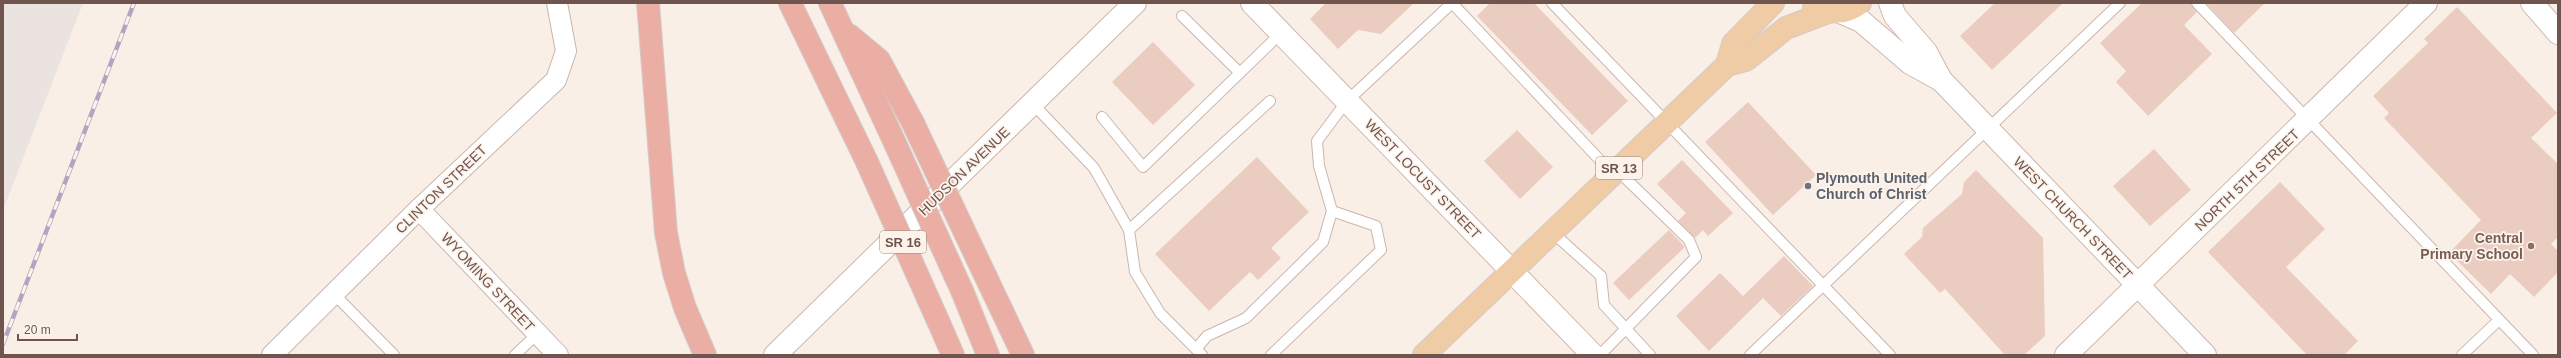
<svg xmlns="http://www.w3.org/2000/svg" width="2561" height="358" font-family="Helvetica,sans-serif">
	<rect width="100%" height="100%" fill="#f9efe6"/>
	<polygon fill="#eae3df" points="3,3 83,3 3,210"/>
	<g fill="#ebccc1">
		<polygon points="1326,3 1414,3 1381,34 1358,30 1338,49 1310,19"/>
		<polygon points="1490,3 1534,3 1628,101 1592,135 1477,16"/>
		<polygon points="1995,3 2063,3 1992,70 1960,36"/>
		<polygon points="2142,3 2191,3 2197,12 2184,25 2212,54 2148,116 2116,82 2126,71 2100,43"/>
		<polygon points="2206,3 2265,3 2234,33"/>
		<polygon points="2457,7 2557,113 2531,138 2558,164 2558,237 2551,244 2558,251 2558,272 2534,297 2510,274 2491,294 2449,253 2481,220 2384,118 2389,113 2373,96 2428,43 2424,39"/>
		<polygon points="1153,42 1195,85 1153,125 1112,82"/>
		<polygon points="1748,102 1816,175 1773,215 1705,142"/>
		<polygon points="1517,130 1553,167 1520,199 1484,161"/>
		<polygon points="2154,149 2191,190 2150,226 2113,186"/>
		<polygon points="1257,157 1309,212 1271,248 1281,258 1258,280 1250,272 1209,311 1155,254"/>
		<polygon points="1682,160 1733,213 1708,236 1703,230 1695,238 1678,221 1686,213 1657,184"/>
		<polygon points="1976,170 2043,238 2045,336 2024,355 2005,355 1945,289 1940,293 1904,254 1922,237 1923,228 1962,194 1964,182"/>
		<polygon points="2280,182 2325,229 2286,267 2358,341 2344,355 2307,355 2208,252"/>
		<polygon points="1669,230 1685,247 1629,300 1613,283"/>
		<polygon points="1784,256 1813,286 1781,316 1763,298 1709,351 1676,316 1720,273 1743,296"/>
	</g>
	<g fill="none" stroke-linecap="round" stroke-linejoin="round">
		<g stroke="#c9b6ad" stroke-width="12">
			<g id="lane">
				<polyline points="1452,3 1613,174"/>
				<polyline points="1552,3 1890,355"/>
				<polyline points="2197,3 2533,355"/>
				<polyline points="1182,16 1240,73"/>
				<polyline points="1033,104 1094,168 1129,230"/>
				<polyline points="1102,117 1143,167 1281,33"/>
				<polyline points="1552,232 1601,276 1604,305 1650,355"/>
				<polyline points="334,294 394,355"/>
				<polyline points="1196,349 1160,313 1135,272 1129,230 1270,101"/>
				<polyline points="515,355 537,334"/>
				<polyline points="1202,355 1196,349 1207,336 1246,318 1323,242 1332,211 1319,166 1317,141 1347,101 1452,3"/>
				<polyline points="1271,355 1381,250 1376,226 1332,211"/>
				<polyline points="1600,355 1696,257 1689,240 1617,170"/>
				<polyline points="1750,355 2120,3"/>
				<polyline points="2462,355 2499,320"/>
			</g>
		</g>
		<g stroke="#c9b6ad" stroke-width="22">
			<g id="street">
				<polyline points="419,209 558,355"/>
				<polyline points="272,355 419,209 556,80 566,51 557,3"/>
			</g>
		</g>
		<g stroke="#cdb8ae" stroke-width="24">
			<g id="secondary">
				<polyline points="1252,3 1593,355"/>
				<polyline points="1890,3 1895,16 1926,52 1941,80"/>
				<polyline points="2532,3 2558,33"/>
				<polyline points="1840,12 1861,21 1910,63 1941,80 2205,355"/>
				<polyline points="775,355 1135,3"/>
				<polyline points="2066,355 2426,3"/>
			</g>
		</g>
		<g stroke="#d4ccca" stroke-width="24">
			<g id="primary">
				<path d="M1814 8C1831 13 1846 14 1860 3"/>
				<polyline points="1727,65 1746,60 1786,28 1828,12"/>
				<polyline points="1424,355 1727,65 1733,44 1773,3"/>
			</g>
		</g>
		<g stroke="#d4ccca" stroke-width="24">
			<g id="highway">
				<polyline points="648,3 666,233 674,273 685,308 705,355"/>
				<polyline points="790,3 867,162"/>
				<polyline points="830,3 894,141"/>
				<polyline points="849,35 879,60 913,123"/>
				<polyline points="985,275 1023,355"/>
				<polyline points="963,293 988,355"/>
				<polyline points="939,323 953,355"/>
			</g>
		</g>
		<use href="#lane" stroke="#fff" stroke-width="10"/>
		<use href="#street" stroke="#fff" stroke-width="20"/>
		<use href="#secondary" stroke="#fff" stroke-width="22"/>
		<use href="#primary" stroke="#efcba6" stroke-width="22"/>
		<use href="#highway" stroke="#ebaea4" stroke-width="22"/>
		<g stroke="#b1a6c1" stroke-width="4.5">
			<polyline id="rail" points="3,344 134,3"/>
		</g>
		<use href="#rail" stroke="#fcf3eb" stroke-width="3" stroke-dasharray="9" stroke-linecap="butt"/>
		<g stroke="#d4ccca" stroke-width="24" stroke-linecap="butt">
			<g id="highway-bridge">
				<polyline points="913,123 985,275"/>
				<polyline points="894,141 963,293"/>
				<polyline points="867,162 939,323"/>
			</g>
		</g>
		<use href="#highway-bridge" stroke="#ebaea4" stroke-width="22"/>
	</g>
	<circle fill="#6b7280" stroke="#fcf3eb" stroke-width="1.5" cx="1808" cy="186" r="4"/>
	<circle fill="#8d6e63" stroke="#fcf3eb" stroke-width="1.5" cx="2531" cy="246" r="4"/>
	<g text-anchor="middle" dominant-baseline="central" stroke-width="3.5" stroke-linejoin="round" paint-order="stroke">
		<g fill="#fcf3eb" stroke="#99847d" stroke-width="1">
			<rect x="1596" y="157" width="46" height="22" rx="3"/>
			<rect x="880" y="231" width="46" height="22" rx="3"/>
		</g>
		<g font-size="13" font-weight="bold" fill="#6f554e">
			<text x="1619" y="168">SR 13</text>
			<text x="903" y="242">SR 16</text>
		</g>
		<g font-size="14" fill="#6f554e" stroke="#fcf3eb">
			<text transform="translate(964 171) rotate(-44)">HUDSON AVENUE</text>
			<text transform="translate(1423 179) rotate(46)">WEST LOCUST STREET</text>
			<text transform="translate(2247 180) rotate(-44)">NORTH 5TH STREET</text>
			<text transform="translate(441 189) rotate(-44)">CLINTON STREET</text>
			<text transform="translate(2073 218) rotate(46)">WEST CHURCH STREET</text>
			<text transform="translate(488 282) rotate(47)">WYOMING STREET</text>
		</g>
		<g font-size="14" font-weight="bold" fill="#5b616d" stroke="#fcf3eb" text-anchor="start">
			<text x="1816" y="178">Plymouth United<tspan x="1816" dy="16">Church of Christ</tspan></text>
		</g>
		<g font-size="14" font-weight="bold" fill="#785e54" stroke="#fcf3eb" text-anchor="end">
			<text x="2523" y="238">Central<tspan x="2523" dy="16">Primary School</tspan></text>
		</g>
	</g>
	<rect width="2561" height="358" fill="none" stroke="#6f554e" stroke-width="8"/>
	<path d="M18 334v6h59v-6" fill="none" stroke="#6f554e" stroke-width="2"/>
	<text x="24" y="334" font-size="12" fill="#6f554e" stroke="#fcf3eb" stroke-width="3" paint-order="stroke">20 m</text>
</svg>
